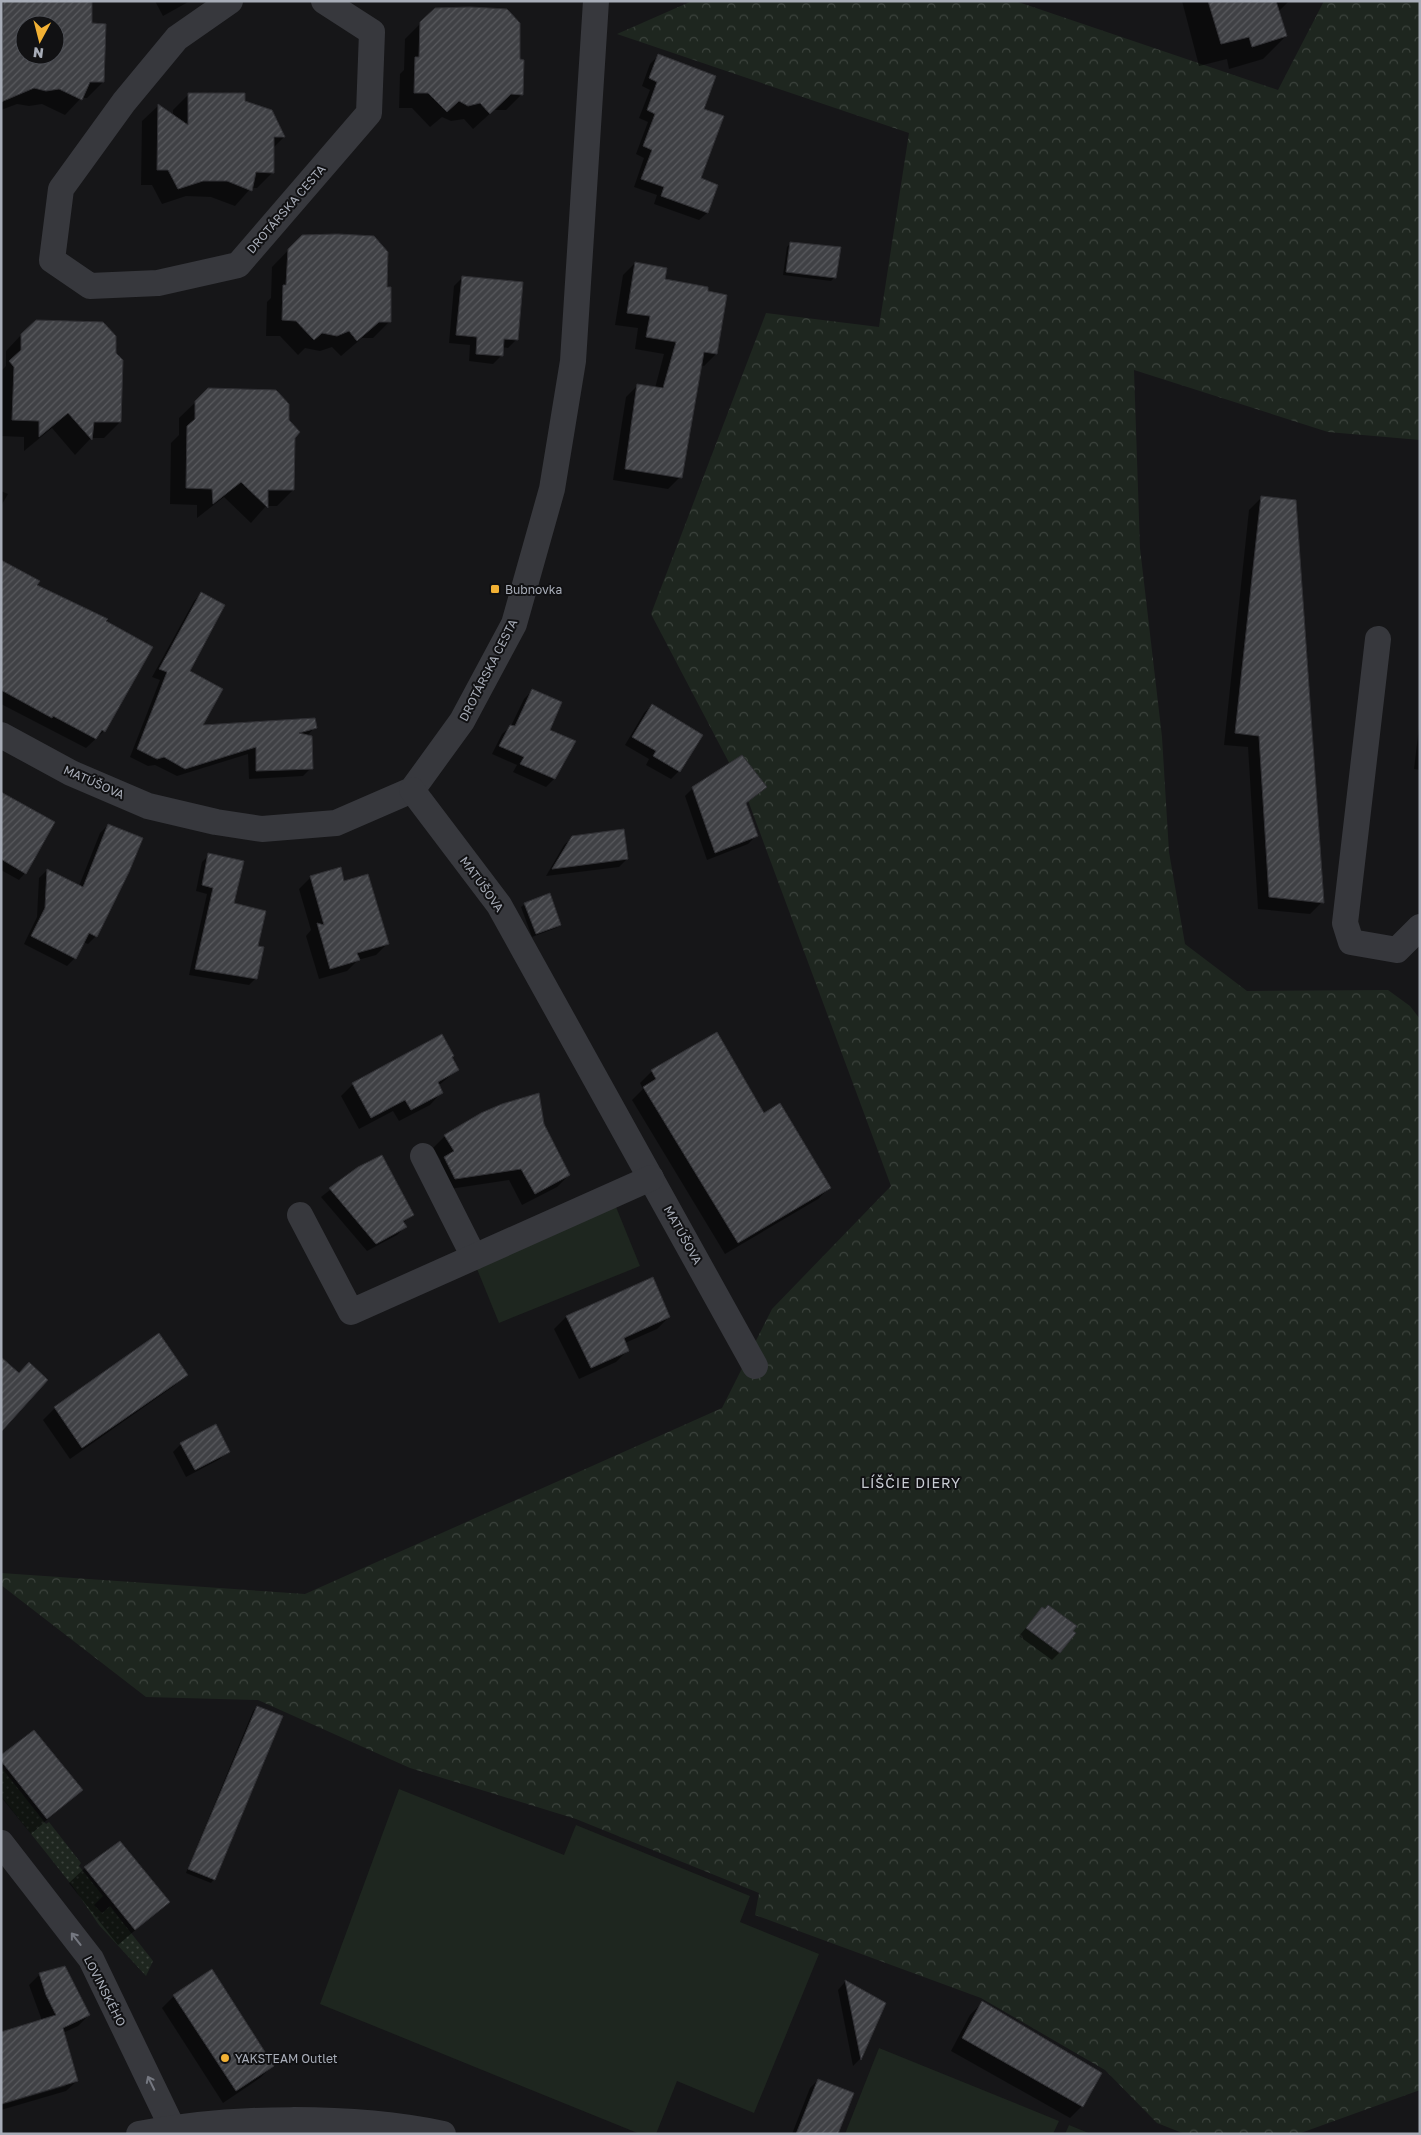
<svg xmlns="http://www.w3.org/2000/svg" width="1421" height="2135" font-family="'Golos Text',sans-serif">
	<defs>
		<pattern id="grass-dots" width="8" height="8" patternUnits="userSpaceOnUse" patternTransform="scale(1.25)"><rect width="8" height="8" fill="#1e261f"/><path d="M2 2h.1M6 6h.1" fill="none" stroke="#3c433d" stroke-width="1.8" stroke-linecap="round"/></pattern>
		<pattern id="forest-crowns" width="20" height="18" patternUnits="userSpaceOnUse" patternTransform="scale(1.25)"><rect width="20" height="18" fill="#1e261f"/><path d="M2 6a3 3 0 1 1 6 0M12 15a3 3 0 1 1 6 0" fill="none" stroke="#3c433d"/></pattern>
		<pattern id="building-hatch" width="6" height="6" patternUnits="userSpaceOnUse" patternTransform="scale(1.25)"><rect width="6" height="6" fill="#404145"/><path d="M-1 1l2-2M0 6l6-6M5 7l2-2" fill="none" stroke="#595a5e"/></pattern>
	</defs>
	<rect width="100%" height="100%" fill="#161618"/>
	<polygon fill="url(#grass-dots)" points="1,1767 46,1824 49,1822 81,1863 79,1866 103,1896 94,1905 102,1913 110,1906 153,1961 146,1976 99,1925 74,1888 1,1796"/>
	<polygon fill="url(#forest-crowns)" points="692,1 1015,1 1278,90 1324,1 1420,1 1420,440 1328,432 1134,370 1140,548 1162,737 1169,852 1185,944 1247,991 1388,990 1410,1006 1420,1019 1420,2090 1298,2134 1185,2134 1157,2123 1105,2070 981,1998 755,1915 759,1893 576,1819 410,1768 258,1700 146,1697 1,1585 1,1573 305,1594 722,1408 772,1309 891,1186 746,795 651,614 766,313 879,327 909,133 617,34"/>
	<g fill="#1e261f">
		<polygon points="616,1207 640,1266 499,1323 475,1264"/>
		<polygon points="399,1789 564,1855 576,1825 750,1896 740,1922 819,1954 754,2113 677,2081 656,2134 640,2134 320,2004"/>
		<polygon points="879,2048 1059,2121 1053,2134 845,2134"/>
		<polygon points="1069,2125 1091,2134 1065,2134"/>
	</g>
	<g fill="#0007" fill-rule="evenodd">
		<path d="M1 1H51L90 24 103 82 87 98H81L65 115 42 104 29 106 17 104 1 110ZM25 25H55V55H25Z"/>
		<polygon points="155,1 190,1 163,16"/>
		<polygon points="1182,1 1289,1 1278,12 1286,36 1263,59 1229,69 1227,59 1199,66"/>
		<polygon points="435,9 519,60 522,94 506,110 494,110 473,129 464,119 451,121 442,117 430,127 412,108 399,108 400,74 404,70 405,39"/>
		<polygon points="658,56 703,110 699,179 717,185 707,213 699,220 654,204 657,195 634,187 644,158 636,154 648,122 639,118 650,90 642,86 650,64"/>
		<polygon points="189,94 244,102 284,137 273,148 273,172 257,188 251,188 235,206 211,197 186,196 162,204 152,185 141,185 142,121 158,106 173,116 173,110"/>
		<polygon points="302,236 386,288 389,322 373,338 362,338 341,356 332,347 320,351 305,348 298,355 280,336 266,336 267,302 271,298 272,267"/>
		<polygon points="791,243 834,278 831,281 783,275 787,247"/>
		<polygon points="635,263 664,280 726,296 716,354 704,366 700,365 680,477 668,489 613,480 626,397 638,385 655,388 664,354 635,349 638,328 615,325 623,275"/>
		<polygon points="462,278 521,283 516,340 508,348 502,347 501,356 493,364 469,361 470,345 449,343 454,286"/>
		<polygon points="22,334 120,422 104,438 91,438 75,455 52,428 24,451 24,437 1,436 1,371 6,366 6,351"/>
		<polygon points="209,389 287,421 294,437 293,490 277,506 266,506 251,523 224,497 197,518 197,505 170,504 171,443 179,435 179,418"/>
		<polygon points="1,491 8,494 1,506"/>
		<polygon points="1261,498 1322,902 1310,914 1258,909 1248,747 1224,745 1249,510"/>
		<polygon points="1,561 36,586 104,731 86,748 1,704"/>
		<polygon points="202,593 188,672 201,727 315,727 307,736 311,768 303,776 249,779 248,754 177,776 155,765 148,766 130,757 160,680 152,677 194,601"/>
		<polygon points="532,691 548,730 574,742 554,779 546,787 513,772 517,765 492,754 502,734 511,726 524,699"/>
		<polygon points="652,705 679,771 671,779 646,765 649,759 625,745 644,713"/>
		<polygon points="1420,719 1420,770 1414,769"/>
		<polygon points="765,787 745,804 756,836 748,844 707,860 685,796 693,788"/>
		<polygon points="1,794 25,873 19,880 1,870"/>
		<polygon points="108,825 96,936 88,944 83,942 75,958 67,966 24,944 37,917 39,878 47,870 79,886 100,833"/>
		<polygon points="573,837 627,859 619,867 546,876 564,845"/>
		<polygon points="209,855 256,947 256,978 249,985 189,975 207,894 196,891 202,862"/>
		<polygon points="310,878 343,883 388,943 376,955 358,960 347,971 319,979 306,936 311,930 299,889"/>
		<polygon points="525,904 560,924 556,928 532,937 521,907"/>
		<polygon points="451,1058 457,1070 438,1086 442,1092 430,1105 399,1121 393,1111 359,1129 341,1096 353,1084"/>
		<polygon points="652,1071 763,1114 830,1187 818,1199 725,1254 632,1100 643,1089 640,1083"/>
		<polygon points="542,1124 569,1175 557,1187 522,1205 509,1180 443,1190 432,1170 441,1161 433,1148 445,1136"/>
		<polygon points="358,1168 412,1214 403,1223 405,1227 397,1235 367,1251 321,1197"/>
		<polygon points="653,1279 669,1317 657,1329 625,1343 628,1350 616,1362 579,1379 554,1329 566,1317"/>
		<polygon points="186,1374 174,1386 70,1459 43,1420 55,1408"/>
		<polygon points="216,1425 228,1451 220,1459 186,1477 173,1452 181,1444"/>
		<polygon points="1042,1609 1059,1653 1052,1660 1019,1636"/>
		<polygon points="257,1707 214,1879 211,1883 186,1873 253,1711"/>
		<polygon points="1,1756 81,1790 31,1834 1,1797"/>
		<polygon points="85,1868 168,1902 118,1945 69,1883"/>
		<polygon points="40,1974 89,2015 78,2026 63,2033 77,2081 66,2091 1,2110 1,2105 66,2086 29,1985"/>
		<polygon points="845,1982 885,2003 860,2059 853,2066 838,1990"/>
		<polygon points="174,1996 272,2066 260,2078 223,2103 162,2008"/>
		<polygon points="982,2003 1082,2106 1070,2118 951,2051 970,2015"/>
		<polygon points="818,2080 837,2134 792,2134 810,2088"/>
	</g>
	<g fill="url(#building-hatch)" stroke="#303034" fill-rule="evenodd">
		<path d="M3 1H92V23L106 24 104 82H90L82 100 59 89 46 91 34 88 1 102ZM25 25H55V55H25Z"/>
		<polygon points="1208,1 1276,1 1287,36 1252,47 1249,37 1221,44"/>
		<polygon points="470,7 507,9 520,23 520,59 524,60 523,95 511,94 490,114 480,103 468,106 459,101 447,112 428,93 414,93 415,57 419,57 420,22 435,8"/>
		<polygon points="658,54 716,76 704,109 724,116 701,178 718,185 708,213 661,196 664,187 641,179 652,150 643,146 655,114 647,110 657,82 649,78"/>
		<polygon points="188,93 245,93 245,101 272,110 285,137 274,137 274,173 256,172 252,191 227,181 203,181 178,189 168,170 157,170 158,104 188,125"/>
		<polygon points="338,234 374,236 388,252 387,287 391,287 391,322 379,322 357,341 349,331 337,336 322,333 314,340 296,321 282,320 283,285 286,285 288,249 302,235"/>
		<polygon points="790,242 841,247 836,278 786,272"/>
		<polygon points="635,262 667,268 665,279 708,287 708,291 727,295 717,354 704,352 682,478 625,469 637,384 663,388 676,342 646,337 650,316 627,313"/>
		<polygon points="462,276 523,282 518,340 504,339 503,356 476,354 477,337 456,335"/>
		<polygon points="36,320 103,322 116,336 116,353 123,360 121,422 94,422 92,440 68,413 39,437 39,421 12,420 14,367 9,361 21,350 21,334"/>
		<polygon points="208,388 276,390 289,404 289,420 300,432 295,438 294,490 268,490 268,508 241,482 213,504 212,489 186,488 187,426 195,419 195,401"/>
		<polygon points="1261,496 1296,500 1324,903 1269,897 1259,736 1235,733"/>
		<polygon points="1,560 40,581 37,585 108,619 106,621 153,647 105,732 102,730 96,739 53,716 52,718 1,690"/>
		<polygon points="201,592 225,605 190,671 223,689 203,725 315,718 317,728 299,733 312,736 313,769 256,771 256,747 185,769 164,757 157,759 137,749 167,672 159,669"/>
		<polygon points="532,689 562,702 550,730 576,741 555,779 520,764 524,757 499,746 510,725 515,726"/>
		<polygon points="652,704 703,735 680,772 653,756 656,751 632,737"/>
		<polygon points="742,755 767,787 746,803 758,836 715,853 692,787"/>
		<polygon points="1,792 55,822 26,874 1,859"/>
		<polygon points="108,824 143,838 129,872 97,937 89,933 76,959 31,936 45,908 47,869 83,887"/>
		<polygon points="624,829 628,859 552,869 572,836"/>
		<polygon points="208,853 244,861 234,903 266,911 258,946 264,947 257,979 195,969 213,888 202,885"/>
		<polygon points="341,867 344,881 368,874 389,944 357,953 360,960 330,969 317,923 324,925 310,876"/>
		<polygon points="550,893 561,925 536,934 524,903"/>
		<polygon points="717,1032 764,1113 780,1103 831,1188 738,1243 643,1087 656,1079 651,1070"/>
		<polygon points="442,1034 454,1056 452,1057 459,1070 438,1082 443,1093 411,1110 405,1100 371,1118 352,1083"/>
		<polygon points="539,1093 544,1124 570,1175 535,1194 521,1169 455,1179 444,1157 454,1151 444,1135 481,1113 502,1104"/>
		<polygon points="382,1155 414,1215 403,1221 407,1227 376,1244 329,1188 358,1167"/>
		<polygon points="653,1277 670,1317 624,1338 629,1351 591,1368 566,1316"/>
		<polygon points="159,1333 188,1375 82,1448 54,1407"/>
		<polygon points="1,1357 19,1373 29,1362 48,1380 1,1432"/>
		<polygon points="216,1424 230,1452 195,1470 180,1443"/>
		<polygon points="1048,1605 1077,1626 1073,1631 1076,1633 1060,1653 1026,1628 1042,1607 1045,1609"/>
		<polygon points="257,1706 283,1716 215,1880 188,1869"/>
		<polygon points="34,1730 83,1790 47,1819 1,1761 1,1755"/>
		<polygon points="120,1841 170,1902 135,1930 84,1867"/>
		<polygon points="65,1966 90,2015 63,2028 78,2081 1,2104 1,2032 56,2015 46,1995 39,1973"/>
		<polygon points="212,1969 274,2066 236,2091 173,1995"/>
		<polygon points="845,1980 886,2003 861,2060"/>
		<polygon points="982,2001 1102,2073 1083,2107 962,2038"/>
		<polygon points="818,2079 854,2093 838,2134 796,2134"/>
	</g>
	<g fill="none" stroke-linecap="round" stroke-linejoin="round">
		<g stroke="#37383d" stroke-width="26">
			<polyline points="230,1 177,38 124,102 61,189 52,260 90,286 158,283 238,265 369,113 372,32 324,1"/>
			<polyline points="1378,639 1345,923 1351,942 1397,950 1420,927"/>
			<polyline points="1,735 71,773 148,806 216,822 262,829 336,823 412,790 462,721 514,624 552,489 573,361 596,1"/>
			<polyline points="412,790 499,905 755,1366"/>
			<polyline points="423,1156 474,1257"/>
			<polyline points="300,1215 351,1312 651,1178"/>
			<polyline points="1,1843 91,1959 172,2127"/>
			<path d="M139 2134C229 2116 353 2115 443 2134"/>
		</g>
	</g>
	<defs><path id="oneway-shaft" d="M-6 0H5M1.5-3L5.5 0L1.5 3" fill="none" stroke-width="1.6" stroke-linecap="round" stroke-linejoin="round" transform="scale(1.25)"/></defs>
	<g stroke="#757881">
		<use href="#oneway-shaft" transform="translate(76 1939) rotate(-128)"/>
		<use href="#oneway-shaft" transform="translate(151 2083) rotate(-116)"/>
	</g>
	<g fill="#f2b134" stroke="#111113" stroke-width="2">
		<rect x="490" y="584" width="10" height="10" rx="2.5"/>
		<circle cx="225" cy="2058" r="5"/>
	</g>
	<g text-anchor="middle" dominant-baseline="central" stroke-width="4" stroke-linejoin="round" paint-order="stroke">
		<g font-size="12" fill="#a8adb8" stroke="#111113">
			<text transform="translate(286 209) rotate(-49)">DROTÁRSKA CESTA</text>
			<text transform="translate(488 670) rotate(-63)">DROTÁRSKA CESTA</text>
			<text transform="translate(94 782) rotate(24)">MATÚŠOVA</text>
			<text transform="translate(482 884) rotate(54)">MATÚŠOVA</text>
			<text transform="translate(683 1235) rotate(61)">MATÚŠOVA</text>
			<text transform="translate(105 1991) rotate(63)">LOVINSKÉHO</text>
		</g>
		<g font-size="12" fill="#a8adb8" stroke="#111113" text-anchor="start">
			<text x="505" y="589">Bubnovka</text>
			<text x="235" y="2058">YAKSTEAM Outlet</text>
		</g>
		<g font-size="14" letter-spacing="1" fill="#c9ccd4" stroke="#111113">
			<text x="911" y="1482">LÍŠČIE DIERY</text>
		</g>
	</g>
	<rect width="1421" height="2135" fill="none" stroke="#a8adb8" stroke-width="5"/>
	<g transform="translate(40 40) rotate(187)"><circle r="24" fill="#111113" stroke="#4d4f55"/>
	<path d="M0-4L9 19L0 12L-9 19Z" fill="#f2b134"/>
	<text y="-8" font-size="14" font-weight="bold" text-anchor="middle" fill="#a8adb8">N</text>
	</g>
</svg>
